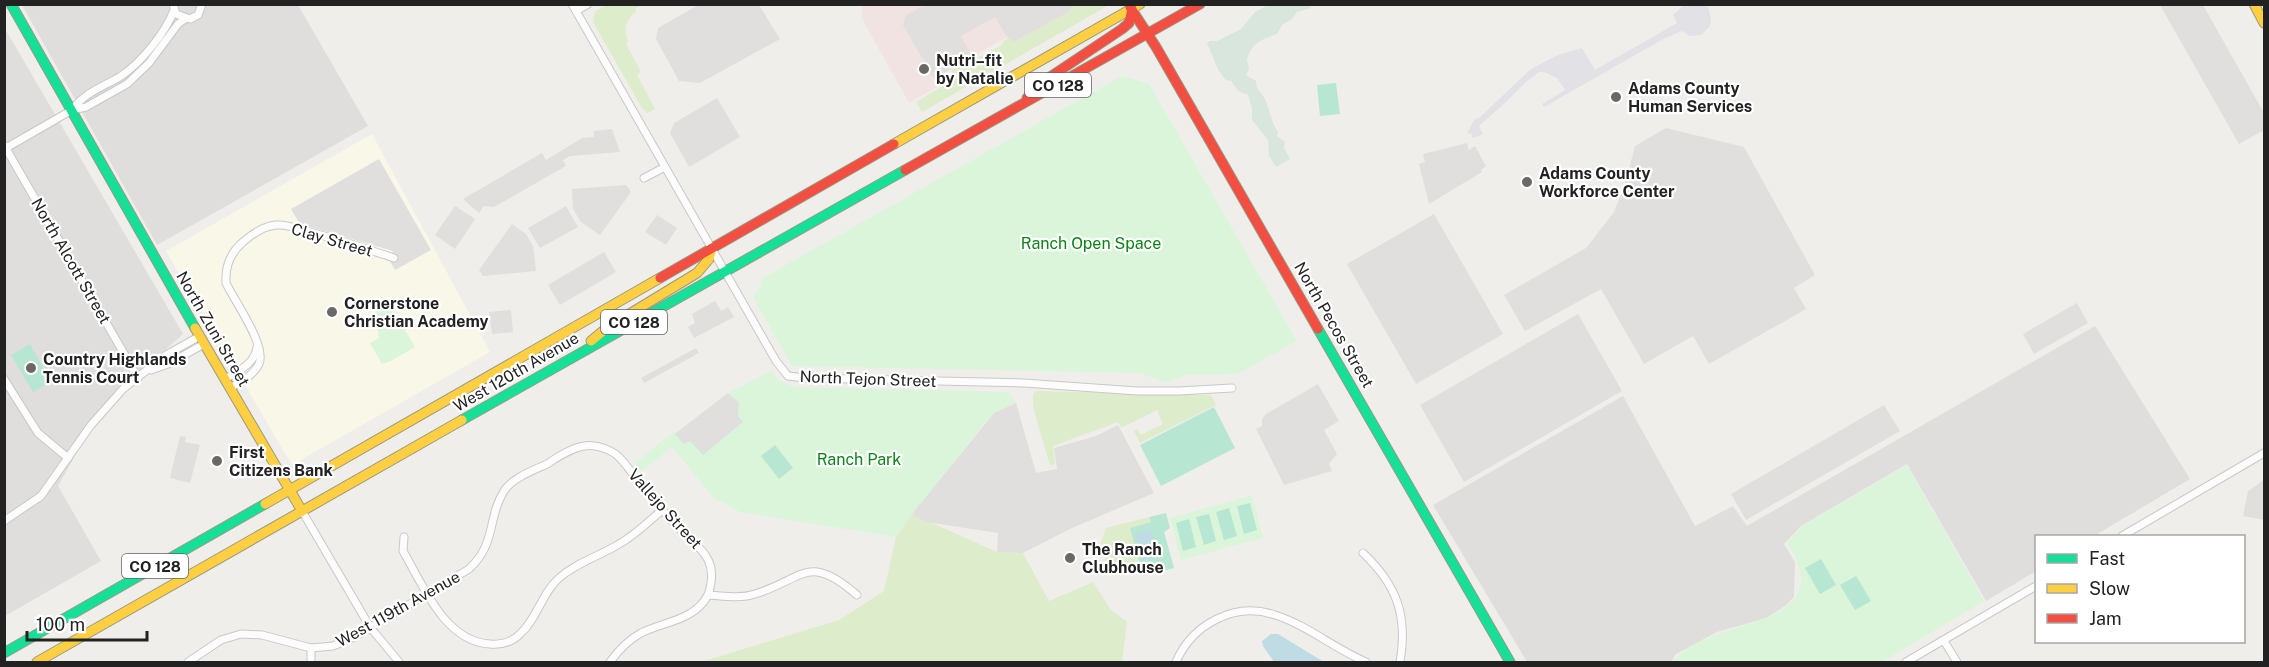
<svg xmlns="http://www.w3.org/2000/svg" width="2269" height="667" font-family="'Public Sans',sans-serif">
	<rect width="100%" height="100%" fill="#f0eeeb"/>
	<g fill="#dfdedc">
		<polygon points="22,5 298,5 368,126 157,245"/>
		<polygon points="4,27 183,334 105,403 58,486 101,561 5,616"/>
		<polygon points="2095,326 2190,479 2094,536 2036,536 2036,571 1986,601 1907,464 1801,526 1784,544 1795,562 1794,597 1785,606 1766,618 1717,632 1676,654 1671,662 1527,662 1433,505 1623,396 1695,526 1733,506 1747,526"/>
	</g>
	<polygon fill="#f1e3e1" points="863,5 1075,5 1014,42 1007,37 947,71 951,79 909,103 861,17"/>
	<polygon fill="#f8f7e8" points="372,134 490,352 292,465 166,251"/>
	<g fill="#ddeccb">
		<path d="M607 5H642L635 9 636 12C625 20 624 29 628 42L626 44 641 72 637 75 655 109 648 113 642 108 593 22 595 11Z"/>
		<polygon points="1076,5 1107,5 1104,8 922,112 916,102 949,82 952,68 972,57 978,58 1002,45 1004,41 1008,38 1015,42 1065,13"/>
		<polygon points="1036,391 1211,395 1216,405 1140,443 1134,431 1137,429 1141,435 1163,424 1157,410 1121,428 1118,422 1053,446 1055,464 1050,466 1033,407 1033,394"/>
		<polygon points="912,514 997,552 1023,553 1049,601 1093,582 1111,610 1127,622 1122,662 701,662 839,620 884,591 896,537"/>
		<polygon points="1149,517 1151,522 1130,528 1140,565 1136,575 1135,572 1114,576 1099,547 1106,528"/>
	</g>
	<path fill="#d9e6de" d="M1268 5H1308L1311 7 1309 9 1297 12 1291 20 1283 24 1277 34C1262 39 1252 43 1247 59L1249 70 1246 75 1256 81C1256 90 1261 92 1265 99 1270 110 1271 122 1278 132L1277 136 1285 142 1284 148 1290 159 1276 167 1269 156 1268 140 1252 120V109L1248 95 1238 91 1231 81 1226 80C1214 67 1215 58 1207 44L1209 41H1217L1241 29 1255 12Z"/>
	<g fill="#daf5da">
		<polygon points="1122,76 1149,84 1297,341 1237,374 1186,375 1165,383 1141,373 792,366 753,297 761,285 761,279"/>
		<polygon points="389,303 415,347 389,362 382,364 370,343 379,338 376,311"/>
		<polygon points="771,371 780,381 795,387 1009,392 1016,403 993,413 912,514 896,537 740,512 714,498 672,447 642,471 635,463 668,436 679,430 728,393"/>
		<path d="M1907 465 1984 601 1882 662H1673C1705 615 1845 633 1787 543L1802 526Z"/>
		<polygon points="1252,495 1263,538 1181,560 1170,518"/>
	</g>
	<g fill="#b7e6d2">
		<polygon points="1336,83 1340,114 1320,116 1317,85"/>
		<polygon points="30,344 51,382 33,392 11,355"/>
		<polygon points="1214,407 1235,448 1161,486 1140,445"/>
		<polygon points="775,445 793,468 779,479 761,456"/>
		<polygon points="1250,503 1257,530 1244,534 1237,506"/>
		<polygon points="1229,508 1237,536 1224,540 1216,512"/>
		<polygon points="1166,513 1170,528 1164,532 1174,568 1143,576 1130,528 1151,522 1149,517"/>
		<polygon points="1209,514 1216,541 1204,545 1196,517"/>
		<polygon points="1189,519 1196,547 1183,551 1176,523"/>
		<polygon points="1821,559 1836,585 1820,594 1805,568"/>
		<polygon points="1856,576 1871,601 1855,610 1840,585"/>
	</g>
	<g fill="#e0dfde">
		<polygon points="700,4 759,5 780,39 700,83 679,81 656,39 658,28"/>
		<polygon points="925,5 925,4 1076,5 1066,13 1014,42 1007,37 995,17 961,36 972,56 934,79 903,25 906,15"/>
		<polygon points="2160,5 2203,5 2264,113 2264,130 2239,144"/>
		<polygon points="717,98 740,137 689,167 670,133 674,123"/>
		<polygon points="1666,128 1744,147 1815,275 1794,288 1806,309 1709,364 1693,336 1644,364 1601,289 1525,331 1504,295 1586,248 1614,212 1625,184 1635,146"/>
		<polygon points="612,129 620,152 570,156 563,160 566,166 494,207 484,206 479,213 463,199 542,153 546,160 582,138 594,137 594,131"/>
		<polygon points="1467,143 1469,150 1475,146 1486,166 1481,170 1482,172 1429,204 1419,164 1425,162 1423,154"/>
		<polygon points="379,159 431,250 395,270 390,261 393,251 300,224 291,209"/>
		<polygon points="626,185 631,192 600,235 581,222 573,209 572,189"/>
		<polygon points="455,206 475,219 455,249 435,235"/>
		<polygon points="566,206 578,227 540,248 528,228"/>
		<polygon points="1434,214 1503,334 1416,384 1347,264"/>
		<polygon points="657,215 677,228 666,245 645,232"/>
		<polygon points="512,224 526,234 533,246 536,271 483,276 479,270"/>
		<polygon points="604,252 616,272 560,305 548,285"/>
		<polygon points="715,301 721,311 728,307 734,317 694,338 688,327 695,323 692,314"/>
		<polygon points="2077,303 2088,323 2034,354 2023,334"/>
		<polygon points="511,310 513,332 492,334 489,312"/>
		<polygon points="1578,314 1622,391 1464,482 1420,405"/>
		<polygon points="696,348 699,353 644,383 641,378"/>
		<polygon points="1318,384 1339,421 1324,430 1337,454 1329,464 1332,471 1284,485 1256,429 1262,426 1262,419 1266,414"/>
		<polygon points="728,393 739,403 738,416 743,422 703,455 690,441 684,444 675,434"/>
		<polygon points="1016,403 1036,473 1057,469 1054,448 1096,436 1118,425 1154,493 1072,528 1023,553 997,552 998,533 926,522 912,514 994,413"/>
		<polygon points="1884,405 1900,431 1746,520 1731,494"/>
		<polygon points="180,436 186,437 185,442 200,445 190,483 170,478"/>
		<polygon points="2264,480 2264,520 2243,516 2248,491"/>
	</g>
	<polygon fill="#e2e1e5" points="1685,4 1708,5 1711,20 1710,26 1701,35 1689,36 1682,31 1665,38 1544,107 1542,104 1565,90 1557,78 1544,72 1539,72 1526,82 1505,103 1479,126 1483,134 1473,138 1471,134 1467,133 1475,119 1479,118 1531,69 1558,55 1582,48 1595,70 1677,23 1673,15"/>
	<g fill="#bfdbe3">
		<polygon points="1151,530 1158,556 1142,561 1135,534"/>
		<polygon points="1271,634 1278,634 1324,662 1274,662 1263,646 1262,641"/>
	</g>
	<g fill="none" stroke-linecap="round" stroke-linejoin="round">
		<g stroke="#c9c8c7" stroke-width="9">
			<g id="street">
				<polyline points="173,4 176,14 190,19 198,15 202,4"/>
				<polyline points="572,4 776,361 788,376 805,378 1024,383 1137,391 1179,391 1232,388"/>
				<polyline points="576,11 588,4"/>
				<path d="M72 110C85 92 103 87 121 76 141 63 166 32 174 10"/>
				<polyline points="4,145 138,378"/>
				<polyline points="6,148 72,110 86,107 127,84 149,63 178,24 185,19"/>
				<polyline points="644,178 665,167"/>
				<polyline points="151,370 168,364 204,344"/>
				<polyline points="4,379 38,433 68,458"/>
				<path d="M225 379C238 371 255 364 257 347"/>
				<path d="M230 388C240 382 254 375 259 364 267 346 235 302 226 283 225 267 230 253 243 242 252 234 265 226 276 225 288 224 302 230 313 233 340 240 367 249 394 258"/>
				<polyline points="302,511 370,627 399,662"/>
				<polyline points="4,521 41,496 91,425 123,389 166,355 200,336"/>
				<polyline points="2122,536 2264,453"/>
				<path d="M404 537 403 551C423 585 445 642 490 644 501 645 512 642 520 634 537 619 542 593 559 578 577 562 600 556 619 544 635 535 648 522 662 510"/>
				<path d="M1363 553C1397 585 1408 616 1400 662"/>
				<polyline points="1944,641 1957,662"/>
				<polyline points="311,648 311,662"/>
				<path d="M188 662 221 640 241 634 262 635 311 648 333 646 354 637 469 569C497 543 487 518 504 491 512 478 534 470 547 464 558 457 571 448 584 446 593 444 606 448 614 453 622 458 627 467 633 474 645 489 658 505 671 520 693 546 722 554 708 595"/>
				<path d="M610 662C618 651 628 640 641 633 665 621 694 621 708 595 724 596 740 599 755 594 804 579 808 552 857 595"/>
				<path d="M1176 662C1192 625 1234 601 1275 615 1307 625 1335 649 1366 662"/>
				<polyline points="1906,662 2036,586"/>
			</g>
		</g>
		<g stroke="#999a82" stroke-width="11">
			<g id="fast">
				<polyline points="11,4 195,328"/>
				<polyline points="1318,329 1510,662"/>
				<polyline points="462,420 905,170"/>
				<polyline points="4,653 265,504"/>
			</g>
		</g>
		<g stroke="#999a82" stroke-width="11">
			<g id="slow">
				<polyline points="2254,4 2264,23"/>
				<polyline points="894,144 1140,4"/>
				<polyline points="195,328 302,511"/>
				<polyline points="591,341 608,327 697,273 709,259 712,248"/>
				<polyline points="265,504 660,278"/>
				<polyline points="37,662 462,420"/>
			</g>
		</g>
		<g stroke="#999a82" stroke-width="11">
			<g id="jam">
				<polyline points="1130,7 1156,47 1318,329"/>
				<polyline points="1027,98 1047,79 1122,29 1129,23 1132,9"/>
				<polyline points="905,170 1200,4"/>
				<polyline points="660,278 894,144"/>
			</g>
		</g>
		<use href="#street" stroke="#fdfcfc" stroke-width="7"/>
		<use href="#fast" stroke="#16e098" stroke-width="9"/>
		<use href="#slow" stroke="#ffcf43" stroke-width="9"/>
		<use href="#jam" stroke="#f24e42" stroke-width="9"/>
	</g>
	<g fill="#6a6968" stroke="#fff" stroke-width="2">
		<circle cx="924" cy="69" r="6"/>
		<circle cx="1616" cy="97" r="6"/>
		<circle cx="1527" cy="182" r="6"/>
		<circle cx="332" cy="312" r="6"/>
		<circle cx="31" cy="368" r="6"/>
		<circle cx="217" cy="461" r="6"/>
		<circle cx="1070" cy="558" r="6"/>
	</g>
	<g text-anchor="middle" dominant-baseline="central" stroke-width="4.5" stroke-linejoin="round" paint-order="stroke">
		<g fill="#fff" stroke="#646464" stroke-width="1.5">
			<rect x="1025" y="73" width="66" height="24" rx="4.5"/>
			<rect x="601" y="310" width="66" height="24" rx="4.5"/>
			<rect x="122" y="554" width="66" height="24" rx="4.5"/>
		</g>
		<g font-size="15" font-weight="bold" fill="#222">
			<text x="1058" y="85">CO 128</text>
			<text x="634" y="322">CO 128</text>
			<text x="155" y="566">CO 128</text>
		</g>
		<g font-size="16" font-weight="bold" fill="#222" stroke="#fff" text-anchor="start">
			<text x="936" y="60">Nutri–fit<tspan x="936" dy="18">by Natalie</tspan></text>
			<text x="1628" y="88">Adams County<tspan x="1628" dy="18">Human Services</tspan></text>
			<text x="1539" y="173">Adams County<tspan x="1539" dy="18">Workforce Center</tspan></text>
			<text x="344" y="303">Cornerstone<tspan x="344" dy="18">Christian Academy</tspan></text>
			<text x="43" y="359">Country Highlands<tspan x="43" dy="18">Tennis Court</tspan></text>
			<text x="229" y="452">First<tspan x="229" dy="18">Citizens Bank</tspan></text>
			<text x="1082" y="549">The Ranch<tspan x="1082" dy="18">Clubhouse</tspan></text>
		</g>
		<g font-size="16" fill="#222" stroke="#fff">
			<text transform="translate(332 240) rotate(16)">Clay Street</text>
			<text transform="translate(71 261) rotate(60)">North Alcott Street</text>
			<text transform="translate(1334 325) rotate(60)">North Pecos Street</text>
			<text transform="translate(213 329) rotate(60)">North Zuni Street</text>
			<text transform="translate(516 372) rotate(-30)">West 120th Avenue</text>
			<text transform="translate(868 379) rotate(2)">North Tejon Street</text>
			<text transform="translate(665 509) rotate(48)">Vallejo Street</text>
			<text transform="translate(398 609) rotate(-29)">West 119th Avenue</text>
		</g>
		<g font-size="16" fill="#0c8416" stroke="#fff">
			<text x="1091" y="243">Ranch Open Space</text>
			<text x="859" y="459">Ranch Park</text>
		</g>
	</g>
	<rect width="2269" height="667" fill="none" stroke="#222222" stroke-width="12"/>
	<rect x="2035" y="535" width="210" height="108" fill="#ffffff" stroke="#a7a7a7" stroke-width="1.5"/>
	<rect x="2047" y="554" width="30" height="9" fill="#16e098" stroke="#a7a7a7" stroke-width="1.5"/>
	<text x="2089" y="565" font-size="18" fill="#222222">Fast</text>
	<rect x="2047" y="584" width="30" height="9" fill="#ffcf43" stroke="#a7a7a7" stroke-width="1.5"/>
	<text x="2089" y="595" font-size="18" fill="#222222">Slow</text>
	<rect x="2047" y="614" width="30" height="9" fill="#f24e42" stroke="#a7a7a7" stroke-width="1.5"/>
	<text x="2089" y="625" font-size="18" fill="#222222">Jam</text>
	<path d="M27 631v9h120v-9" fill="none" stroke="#222222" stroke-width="3"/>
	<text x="36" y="631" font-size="18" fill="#222222" stroke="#ffffff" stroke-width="4.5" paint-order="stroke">100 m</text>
</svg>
